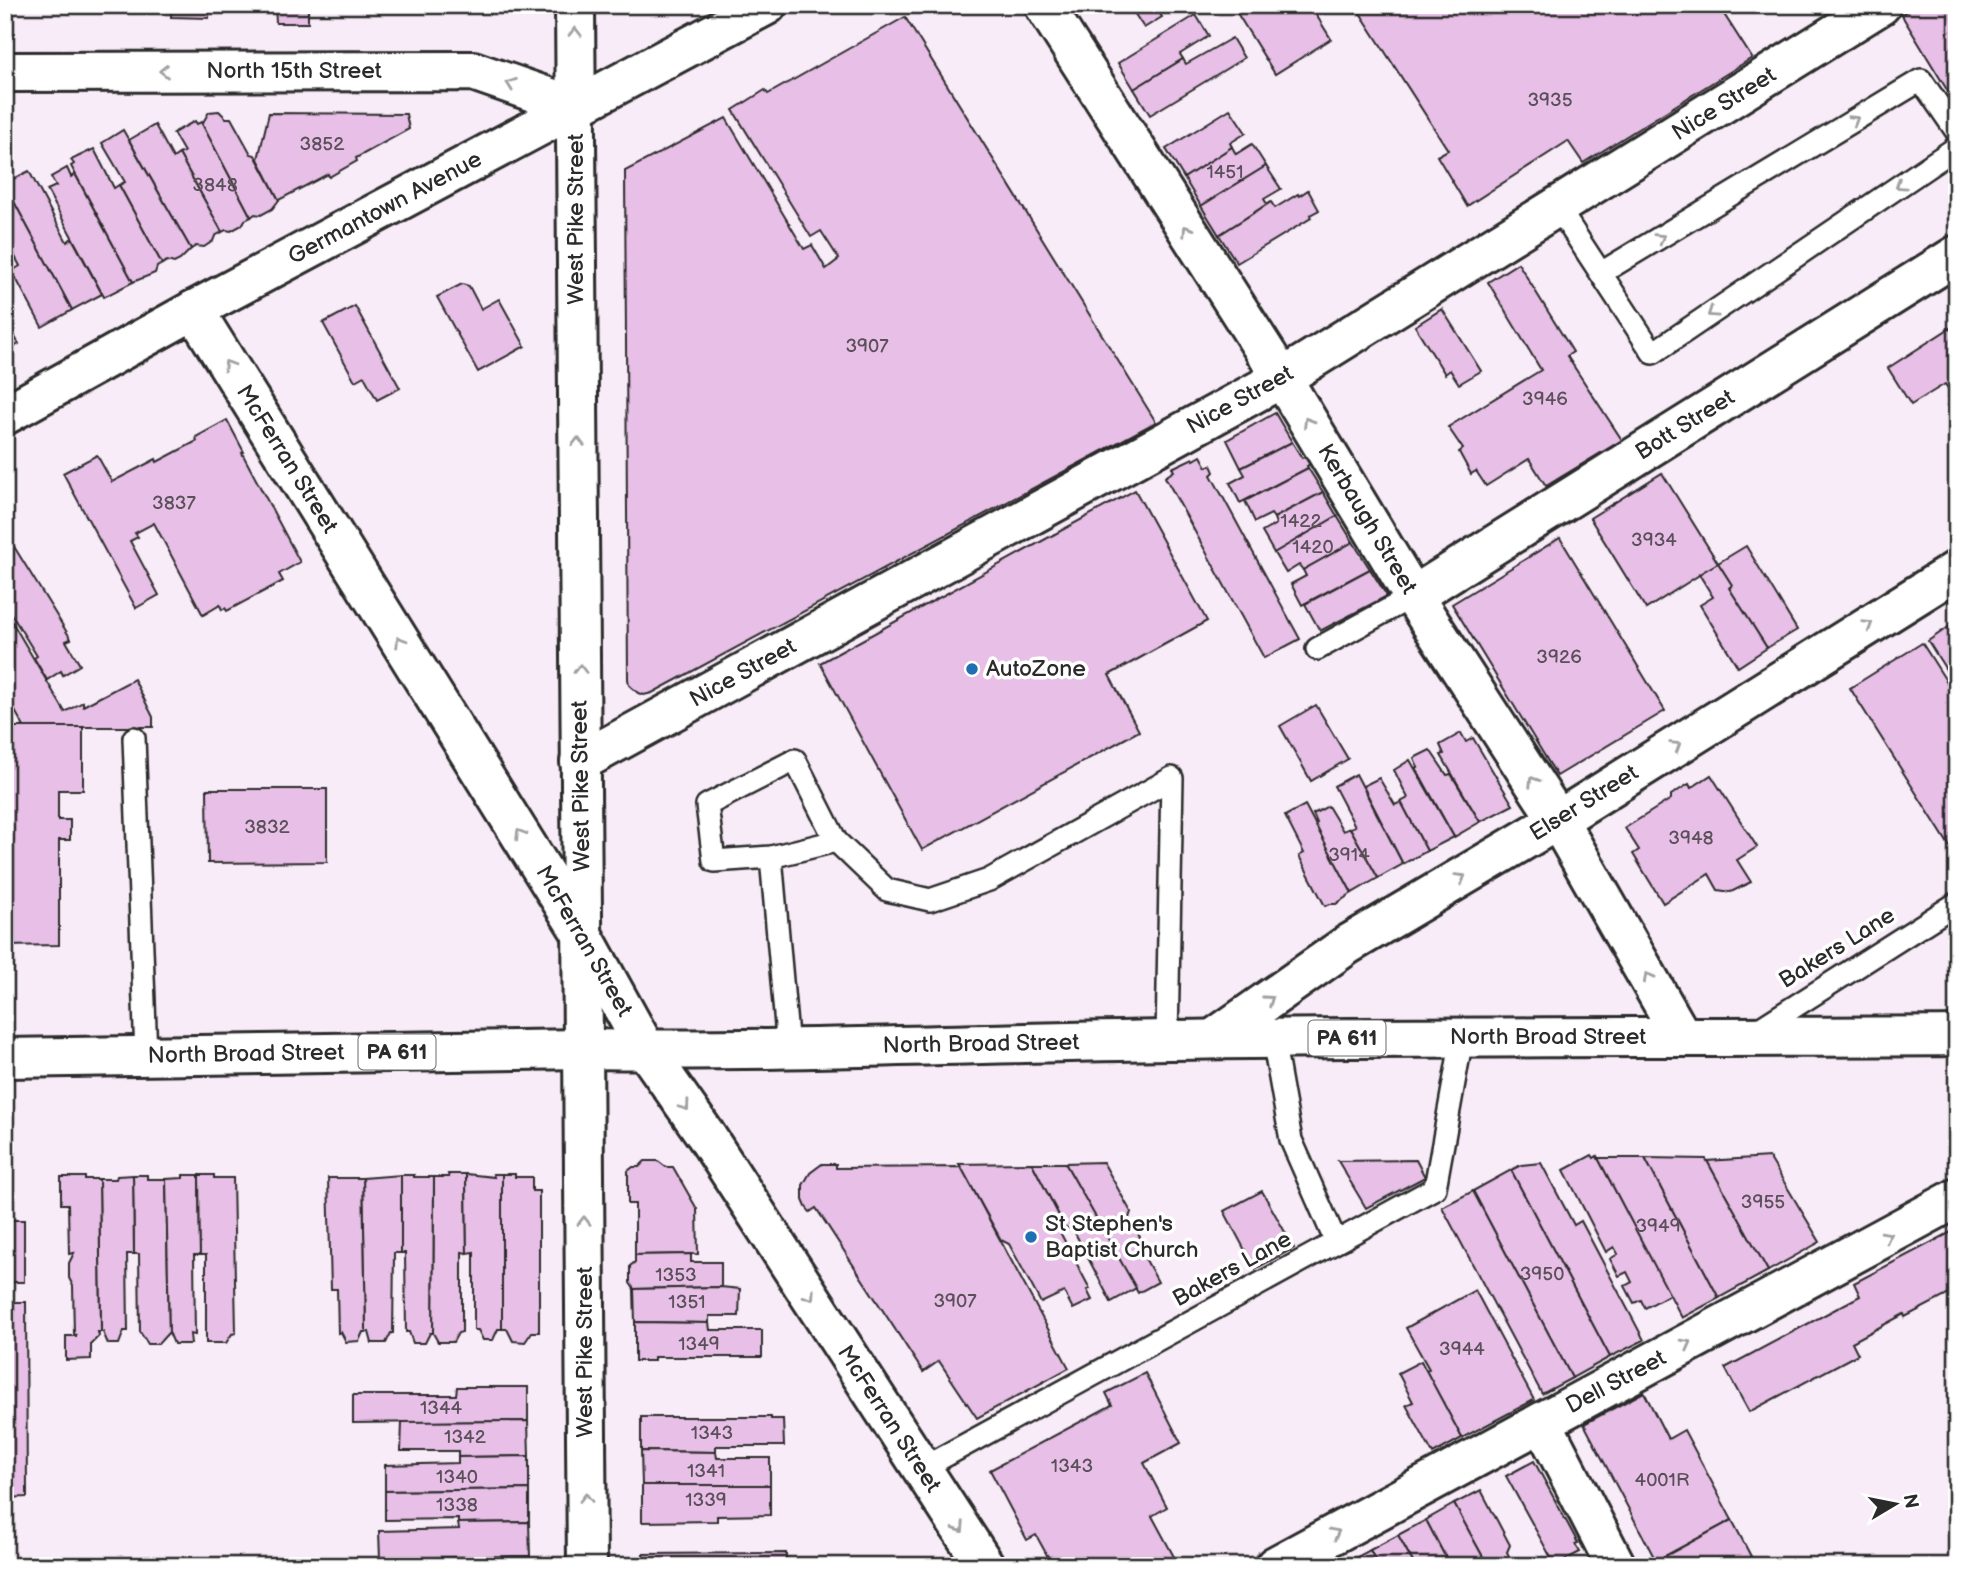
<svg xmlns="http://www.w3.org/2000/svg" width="1962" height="1571" font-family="'Balsamiq Sans',sans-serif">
	<rect width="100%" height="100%" fill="#f8ecf8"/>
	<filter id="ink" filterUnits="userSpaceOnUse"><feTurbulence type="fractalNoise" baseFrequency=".0143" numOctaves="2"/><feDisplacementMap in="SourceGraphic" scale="14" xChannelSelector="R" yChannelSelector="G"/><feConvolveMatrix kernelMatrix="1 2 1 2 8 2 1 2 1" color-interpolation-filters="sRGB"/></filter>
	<g filter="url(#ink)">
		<g fill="#e8bfe7" stroke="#2b2b2b" stroke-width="2">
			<polygon points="7,5 41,5 41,7 7,8"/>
			<rect x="41" y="5" width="29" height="2"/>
			<rect x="70" y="5" width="32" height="2"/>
			<rect x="102" y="5" width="33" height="2"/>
			<polygon points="172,5 209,5 209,18 171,17"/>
			<polygon points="275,5 308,5 308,23 276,23"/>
			<polygon points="484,5 531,5 525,11 518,11 512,7 484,7"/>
			<polygon points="1129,5 1159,5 1164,12 1160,14 1162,17 1144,28"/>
			<polygon points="1232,5 1310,5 1331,39 1275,74"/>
			<polygon points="1355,5 1718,5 1752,58 1583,163 1568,141 1467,206 1437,156 1448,150"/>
			<polygon points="1916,5 1957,5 1957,99 1955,96 1952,98 1904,19 1902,14"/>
			<polygon points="1196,15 1209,36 1180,54 1183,59 1134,89 1118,63"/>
			<polygon points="905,17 1156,422 652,693 644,695 638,693 629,685 628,679 625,171 726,118 804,249 812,245 826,269 839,259 821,231 811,237 733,110 765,90 768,94"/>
			<polygon points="1232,38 1244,58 1150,115 1134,89 1183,59 1186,64"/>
			<polygon points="1230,109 1246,133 1230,143 1232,147 1184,178 1166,149"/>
			<polygon points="219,111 226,118 231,118 251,154 255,155 279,200 272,209 261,215 255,214 251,217 202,124 209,112"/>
			<polygon points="269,113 406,114 409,129 356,158 357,161 329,177 328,174 279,200 258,159"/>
			<polygon points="5,119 9,119 12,168 7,172 5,172"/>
			<polygon points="195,121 197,124 201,122 251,217 245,220 242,225 231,231 226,230 222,232 179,154 184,152 173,133"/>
			<polygon points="155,125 173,158 179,154 222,232 215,236 213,241 204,247 196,246 191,249 129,140"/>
			<polygon points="123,130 191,249 180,260 174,263 167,261 162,264 119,185 125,182 102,143"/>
			<polygon points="1252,144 1266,166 1201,206 1184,178 1232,147 1236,154"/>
			<polygon points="94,149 114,188 119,185 162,264 157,267 155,273 133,282 71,166 74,164 71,160"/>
			<polygon points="1266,166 1281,189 1264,199 1267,204 1219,235 1201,206"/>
			<polygon points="67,168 71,177 75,174 133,282 104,297 47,190 56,186 51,177"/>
			<polygon points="29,171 67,242 72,238 102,294 72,310 5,185 5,183"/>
			<polygon points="5,185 72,310 42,327 12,271 20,266 5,238"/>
			<polygon points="1308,190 1319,210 1310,215 1311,218 1237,263 1219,235 1271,202 1275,208 1298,194 1299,196"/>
			<polygon points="1518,263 1573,352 1567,356 1622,440 1546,486 1529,459 1486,486 1476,471 1471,474 1459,452 1463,449 1448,427 1541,370 1488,282"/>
			<polygon points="462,284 469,286 481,309 499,299 525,346 478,372 437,297"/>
			<polygon points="355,306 400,388 377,400 364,376 355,381 323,323"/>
			<polygon points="1442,309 1481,371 1459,384 1450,370 1445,374 1415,326"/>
			<polygon points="5,320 19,344 5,352"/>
			<polygon points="1950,328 1957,339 1957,402 1945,384 1911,405 1888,368"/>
			<polygon points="1275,413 1292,442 1241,468 1227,440"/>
			<polygon points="227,420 244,452 242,453 300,562 279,574 283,581 227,611 225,608 222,610 220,605 203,615 154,523 135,533 138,537 130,541 159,595 136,608 63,473 97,455 112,482 156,459 157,462 197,441 196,437"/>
			<polygon points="1292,442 1302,458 1307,456 1312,463 1307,466 1308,468 1240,503 1230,483 1245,475 1241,468"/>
			<polygon points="1957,455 1957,470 1950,459"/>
			<polygon points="1201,456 1207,467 1211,465 1214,472 1211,475 1300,639 1264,658 1165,477 1174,471 1172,468 1193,458 1194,460"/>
			<polygon points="1308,468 1323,492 1274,518 1271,514 1255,522 1245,501"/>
			<polygon points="1662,473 1718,563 1646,609 1590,518"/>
			<polygon points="1135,490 1207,621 1109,675 1139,731 922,850 820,663"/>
			<polygon points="1323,492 1337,516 1274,553 1262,532 1276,524 1274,518"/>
			<polygon points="1337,516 1353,542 1303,570 1299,565 1286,573 1274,553"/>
			<polygon points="5,532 71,639 66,641 80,665 63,675 61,671 47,680 34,658 37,656 5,604"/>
			<polygon points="1560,538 1665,711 1557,776 1452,604"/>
			<polygon points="1353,542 1370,569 1302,605 1291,584 1306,576 1303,570"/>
			<polygon points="1746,546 1797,630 1767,648 1729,588 1732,585 1718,563"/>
			<polygon points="1718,563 1732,585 1729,588 1767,648 1738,667 1700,605 1713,597 1699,574"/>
			<polygon points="1370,569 1387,596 1320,631 1305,604"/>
			<polygon points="5,610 65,712 83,702 83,706 134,679 153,717 153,727 24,727 5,693"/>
			<polygon points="1956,622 1957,623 1957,687 1928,641"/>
			<polygon points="1922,643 1957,698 1957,858 1850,688"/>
			<polygon points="1316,705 1348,759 1311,781 1280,726"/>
			<polygon points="5,727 83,727 83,790 58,790 58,820 70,820 70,840 59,840 59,945 5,946"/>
			<polygon points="1461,733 1466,742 1473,738 1513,805 1480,822 1441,755 1444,754 1440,745"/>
			<polygon points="1430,750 1447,775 1451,774 1480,822 1454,837 1416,768 1418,767 1414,758"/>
			<polygon points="1410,760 1454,837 1427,851 1401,802 1408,798 1394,770"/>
			<polygon points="1356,774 1403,864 1378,878 1350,828 1355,826 1334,786"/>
			<polygon points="1711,775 1757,847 1737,860 1751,882 1731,892 1718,890 1709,874 1663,903 1633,854 1639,850 1625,828 1671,799 1671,795 1689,784 1691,788"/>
			<polygon points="1379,778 1395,805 1401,802 1427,851 1403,864 1363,786"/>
			<polygon points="207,789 327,789 327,862 208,863"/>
			<polygon points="1305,805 1352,893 1336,904 1330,904 1325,906 1299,856 1304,853 1285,816"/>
			<polygon points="1328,806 1343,831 1350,828 1378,878 1352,893 1315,824 1317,823 1313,814"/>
			<polygon points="1592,1155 1594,1158 1597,1156 1598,1158 1670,1294 1645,1308 1641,1300 1634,1303 1625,1286 1632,1282 1627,1272 1619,1276 1610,1259 1618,1254 1614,1247 1606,1252 1564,1170"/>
			<polygon points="1769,1157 1820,1242 1768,1271 1707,1161"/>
			<polygon points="1598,1158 1645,1158 1719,1298 1682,1318"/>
			<polygon points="1645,1158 1706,1159 1768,1271 1719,1298"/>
			<polygon points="1416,1160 1425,1177 1366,1208 1338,1161"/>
			<polygon points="645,1161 658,1161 666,1167 673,1167 697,1209 698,1254 635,1255 635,1204 628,1204 628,1171 633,1167 639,1167"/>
			<polygon points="1103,1162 1131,1212 1129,1218 1145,1246 1140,1249 1158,1282 1138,1293 1065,1163"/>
			<polygon points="1032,1163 1065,1227 1061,1234 1090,1289 1087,1290 1092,1300 1073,1309 1064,1292 1041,1303 1009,1244 1001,1240 959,1164"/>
			<polygon points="1032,1163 1065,1163 1136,1288 1111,1302 1074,1231 1065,1227"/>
			<polygon points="1541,1163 1574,1225 1581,1221 1644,1340 1610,1357 1511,1170 1521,1165"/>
			<polygon points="822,1164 836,1164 836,1168 961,1167 1069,1368 977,1418 939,1361 923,1372 816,1208 810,1212 806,1207 803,1200 803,1185 810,1173"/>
			<polygon points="1511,1170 1610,1357 1572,1378 1473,1191"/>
			<polygon points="448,1174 466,1174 467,1253 462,1252 462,1332 458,1333 453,1342 438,1342 433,1333 434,1177 449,1177"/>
			<polygon points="466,1174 494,1177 493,1174 502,1174 502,1329 498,1329 493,1340 483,1340 478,1330 474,1330 474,1252 467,1253"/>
			<polygon points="502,1174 515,1174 515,1177 532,1177 532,1191 539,1191 539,1332 532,1332 525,1342 513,1341 507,1329 502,1329"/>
			<polygon points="133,1175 147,1175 147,1179 166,1179 169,1332 158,1344 148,1344 140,1332 139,1254 134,1254"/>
			<polygon points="133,1175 134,1254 127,1254 128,1331 124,1331 119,1344 108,1344 103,1332 101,1332 99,1179 116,1179 117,1176"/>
			<polygon points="183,1175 199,1175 200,1255 194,1255 195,1335 190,1334 191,1344 174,1344 169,1332 166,1179 183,1178"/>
			<polygon points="199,1175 214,1175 214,1178 233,1178 236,1333 232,1334 226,1343 206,1343 206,1255 200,1255"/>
			<polygon points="401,1175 401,1253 394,1253 393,1333 391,1333 386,1343 372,1343 369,1332 366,1332 363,1178"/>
			<polygon points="401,1175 414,1175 414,1177 434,1177 433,1333 430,1333 425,1343 413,1343 409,1332 406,1332 405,1253 401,1253"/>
			<polygon points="61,1177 85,1177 85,1179 99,1179 101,1332 98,1332 99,1336 91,1344 91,1359 66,1360 66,1336 76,1336 76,1335 74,1334 73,1286 69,1278 69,1263 74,1253 69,1254 68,1204 61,1204"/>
			<polygon points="328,1178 363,1178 366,1332 363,1332 359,1341 346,1342 341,1332 338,1333 337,1289 331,1289"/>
			<polygon points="1262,1191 1294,1248 1255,1269 1224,1211"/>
			<polygon points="1473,1191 1572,1378 1542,1394 1442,1207"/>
			<rect x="5" y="1220" width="19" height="62"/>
			<polygon points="1957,1229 1957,1290 1905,1317 1904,1314 1852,1342 1858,1354 1749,1412 1725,1368 1860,1296 1854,1283"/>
			<polygon points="691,1254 691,1262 721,1262 721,1287 634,1289 630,1283 630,1266 635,1262 635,1255"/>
			<polygon points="721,1287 740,1289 739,1316 709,1316 709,1323 635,1322 634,1289"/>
			<polygon points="1475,1290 1534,1400 1462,1438 1426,1371 1429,1369 1406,1328"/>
			<polygon points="5,1302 26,1302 27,1497 5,1498"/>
			<polygon points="635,1322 709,1323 710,1330 762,1330 762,1357 654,1357 654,1361 635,1361"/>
			<polygon points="1421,1361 1462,1438 1433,1454 1406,1405 1413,1402 1398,1373"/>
			<polygon points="1145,1373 1181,1443 1144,1463 1167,1507 1152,1516 1179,1566 1053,1566 1036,1535 1027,1540 990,1470 1112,1405 1106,1393"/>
			<polygon points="457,1387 528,1387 528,1421 353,1423 353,1395 456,1395"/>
			<polygon points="1644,1392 1668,1439 1684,1430 1732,1520 1656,1561 1584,1424"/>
			<polygon points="641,1417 771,1417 771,1419 783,1419 784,1446 716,1446 716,1452 641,1451"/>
			<polygon points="528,1421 529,1456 458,1457 458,1451 401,1451 402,1422"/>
			<polygon points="641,1451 716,1452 717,1458 770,1458 770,1485 642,1485"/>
			<polygon points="529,1456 529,1489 385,1491 385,1465 458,1463 458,1457"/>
			<polygon points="1534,1461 1578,1543 1575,1544 1580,1552 1555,1565 1506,1476"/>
			<polygon points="642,1485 770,1485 770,1515 717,1516 717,1521 642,1522"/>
			<polygon points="529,1489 529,1522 458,1523 458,1519 385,1520 385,1491"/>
			<polygon points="1481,1490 1510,1545 1507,1552 1514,1566 1488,1566 1454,1504"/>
			<polygon points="1454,1504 1488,1566 1450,1566 1426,1520"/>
			<polygon points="1426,1520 1450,1566 1415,1566 1398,1535"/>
			<polygon points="1732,1520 1756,1566 1658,1566 1656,1561"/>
			<polygon points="529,1522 530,1556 380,1559 379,1531 459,1529 458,1523"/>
			<polygon points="1398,1535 1415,1566 1378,1566 1370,1550"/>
			<polygon points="1370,1550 1378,1566 1342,1566 1342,1565"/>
			<polygon points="786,1553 786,1566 644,1566 643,1554"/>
			<polygon points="530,1556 530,1566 380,1566 380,1559"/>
		</g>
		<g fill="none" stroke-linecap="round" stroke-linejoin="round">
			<g stroke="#2b2b2b" stroke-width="26">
				<g id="service">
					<polyline points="1558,208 1653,353 1957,147"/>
					<polyline points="1601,273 1921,80 1957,132"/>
					<polyline points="1317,649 1413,596"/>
					<polyline points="134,738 146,1055"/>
					<polyline points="836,841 887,890 930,900 989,880 1172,778 1167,1040"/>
					<polyline points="771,857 836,841 795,760 707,805 714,861 771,857 788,1048"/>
					<polyline points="1753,1033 1957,903"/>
					<polyline points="1273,1039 1291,1140 1336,1242"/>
					<polyline points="921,1469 1435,1188 1462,1038"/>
				</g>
			</g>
			<g stroke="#2b2b2b" stroke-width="44">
				<g id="minor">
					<polyline points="575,5 587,1566"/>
					<polyline points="1044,5 1282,378 1413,596 1558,820 1682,1037"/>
					<polyline points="5,72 473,71 576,107"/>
					<polyline points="194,310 582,934 646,1050 705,1134 985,1566"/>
					<polyline points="1413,596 1957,255"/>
					<polyline points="580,762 1282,378 1881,5"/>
					<polyline points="1213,1039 1347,945 1558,820 1957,570"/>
					<polyline points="1542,1422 1616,1566"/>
					<polyline points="1275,1566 1957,1198"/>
				</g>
			</g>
			<g stroke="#2b2b2b" stroke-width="44">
				<g id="primary">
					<polyline points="5,415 194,310 767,5"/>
					<path d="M5 1058 583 1049C778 1052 974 1043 1170 1040 1432 1036 1694 1038 1957 1036"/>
				</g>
			</g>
			<use href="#service" stroke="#fff" stroke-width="21"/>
			<use href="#minor" stroke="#fff" stroke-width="38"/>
			<use href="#primary" stroke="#fff" stroke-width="38"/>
		</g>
		<defs><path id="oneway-chevron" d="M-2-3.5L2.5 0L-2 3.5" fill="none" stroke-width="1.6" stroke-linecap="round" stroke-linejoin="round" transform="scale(1.75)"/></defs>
		<g stroke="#a0a0a0">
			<use href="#oneway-chevron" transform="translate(575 32) rotate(-90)"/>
			<use href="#oneway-chevron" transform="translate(164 71) rotate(180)"/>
			<use href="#oneway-chevron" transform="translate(511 84) rotate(-160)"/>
			<use href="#oneway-chevron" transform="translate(1854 120) rotate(-31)"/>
			<use href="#oneway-chevron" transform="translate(1900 185) rotate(146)"/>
			<use href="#oneway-chevron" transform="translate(1187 230) rotate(-123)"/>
			<use href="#oneway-chevron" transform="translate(1660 238) rotate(-31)"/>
			<use href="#oneway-chevron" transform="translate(1712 313) rotate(146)"/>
			<use href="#oneway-chevron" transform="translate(228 365) rotate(-122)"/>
			<use href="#oneway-chevron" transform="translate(1308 422) rotate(-121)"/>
			<use href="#oneway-chevron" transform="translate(578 442) rotate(-90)"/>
			<use href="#oneway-chevron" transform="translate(1868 625) rotate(-32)"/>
			<use href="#oneway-chevron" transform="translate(400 641) rotate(-122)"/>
			<use href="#oneway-chevron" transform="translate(580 669) rotate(-90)"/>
			<use href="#oneway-chevron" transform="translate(1676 746) rotate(-32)"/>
			<use href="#oneway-chevron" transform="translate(1533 781) rotate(-123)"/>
			<use href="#oneway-chevron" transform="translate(520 834) rotate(-122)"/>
			<use href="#oneway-chevron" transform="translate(1461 878) rotate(-31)"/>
			<use href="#oneway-chevron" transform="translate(1648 977) rotate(-119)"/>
			<use href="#oneway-chevron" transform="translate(1269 1000) rotate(-35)"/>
			<use href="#oneway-chevron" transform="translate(685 1106) rotate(54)"/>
			<use href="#oneway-chevron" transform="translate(584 1221) rotate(-90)"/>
			<use href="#oneway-chevron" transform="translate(1887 1236) rotate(-28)"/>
			<use href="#oneway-chevron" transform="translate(810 1296) rotate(57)"/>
			<use href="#oneway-chevron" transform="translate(1687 1344) rotate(-28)"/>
			<use href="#oneway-chevron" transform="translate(586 1498) rotate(-90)"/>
			<use href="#oneway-chevron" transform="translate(960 1528) rotate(57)"/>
			<use href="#oneway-chevron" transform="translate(1335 1533) rotate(-28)"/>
		</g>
	</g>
	<g fill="#1f6fb2" stroke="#fff" stroke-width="2.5">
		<circle cx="972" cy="669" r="7"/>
		<circle cx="1031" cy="1237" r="7"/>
	</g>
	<g text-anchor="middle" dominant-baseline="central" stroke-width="7" stroke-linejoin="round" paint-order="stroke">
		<g font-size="19" fill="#5a505a">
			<text x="1550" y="100">3935</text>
			<text x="322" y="144">3852</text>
			<text x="1225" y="172">1451</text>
			<text x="215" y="185">3848</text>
			<text x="867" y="346">3907</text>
			<text x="1545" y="399">3946</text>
			<text x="174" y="503">3837</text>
			<text x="1301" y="521">1422</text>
			<text x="1654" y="540">3934</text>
			<text x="1313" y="547">1420</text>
			<text x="1559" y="657">3926</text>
			<text x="267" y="827">3832</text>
			<text x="1691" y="838">3948</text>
			<text x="1349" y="855">3914</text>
			<text x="1763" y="1202">3955</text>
			<text x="1658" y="1226">3949</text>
			<text x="1542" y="1274">3950</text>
			<text x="676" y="1275">1353</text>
			<text x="955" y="1301">3907</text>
			<text x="687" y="1302">1351</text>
			<text x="699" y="1344">1349</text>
			<text x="1462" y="1349">3944</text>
			<text x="441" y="1408">1344</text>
			<text x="712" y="1433">1343</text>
			<text x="465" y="1437">1342</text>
			<text x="1072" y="1466">1343</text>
			<text x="706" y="1471">1341</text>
			<text x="457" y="1477">1340</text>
			<text x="1662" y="1480">4001R</text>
			<text x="706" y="1500">1339</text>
			<text x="457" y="1505">1338</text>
		</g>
		<g fill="#fff" stroke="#6b6b6b" stroke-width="2">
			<rect x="1308.5" y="1020.5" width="77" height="35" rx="5"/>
			<rect x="358.5" y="1034.5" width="77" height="35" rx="5"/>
		</g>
		<g font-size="21" font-weight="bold" fill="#2b2b2b">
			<text x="1347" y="1038">PA 611</text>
			<text x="397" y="1052">PA 611</text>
		</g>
		<g font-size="23" fill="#2b2b2b" stroke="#fff">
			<text x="294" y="71">North 15th Street</text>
			<text transform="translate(1724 104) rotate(-32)">Nice Street</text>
			<text transform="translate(385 208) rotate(-28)">Germantown Avenue</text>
			<text transform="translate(576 219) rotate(-90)">West Pike Street</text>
			<text transform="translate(1240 400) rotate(-29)">Nice Street</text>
			<text transform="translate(1685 425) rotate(-32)">Bott Street</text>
			<text transform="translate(287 459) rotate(58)">McFerran Street</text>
			<text transform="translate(1367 519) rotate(59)">Kerbaugh Street</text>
			<text transform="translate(743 673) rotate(-29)">Nice Street</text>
			<text transform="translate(581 786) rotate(-91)">West Pike Street</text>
			<text transform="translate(1584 803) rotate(-32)">Elser Street</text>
			<text transform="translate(584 941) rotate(60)">McFerran Street</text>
			<text transform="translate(1837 948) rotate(-32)">Bakers Lane</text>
			<text x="1548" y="1037">North Broad Street</text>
			<text transform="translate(981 1044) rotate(-1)">North Broad Street</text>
			<text transform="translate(246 1054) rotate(-1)">North Broad Street</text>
			<text transform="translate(1232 1269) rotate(-29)">Bakers Lane</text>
			<text transform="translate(585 1352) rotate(-90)">West Pike Street</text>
			<text transform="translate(1616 1382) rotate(-28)">Dell Street</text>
			<text transform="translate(889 1419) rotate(57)">McFerran Street</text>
		</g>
		<g font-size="23" fill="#2b2b2b" stroke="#fff" text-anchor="start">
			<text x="986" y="669">AutoZone</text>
			<text x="1045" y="1224">St Stephen's<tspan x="1045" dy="26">Baptist Church</tspan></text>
		</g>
	</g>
	<rect width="1962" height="1571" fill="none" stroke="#fff" stroke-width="28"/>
	<rect x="14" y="14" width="1934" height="1543" fill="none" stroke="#2b2b2b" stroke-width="2.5" filter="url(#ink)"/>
	<g transform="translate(1895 1504) rotate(80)" stroke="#ffffff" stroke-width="5" paint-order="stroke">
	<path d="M0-5L12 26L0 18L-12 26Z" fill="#2b2b2b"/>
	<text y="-10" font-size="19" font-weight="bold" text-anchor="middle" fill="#2b2b2b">N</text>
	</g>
</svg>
